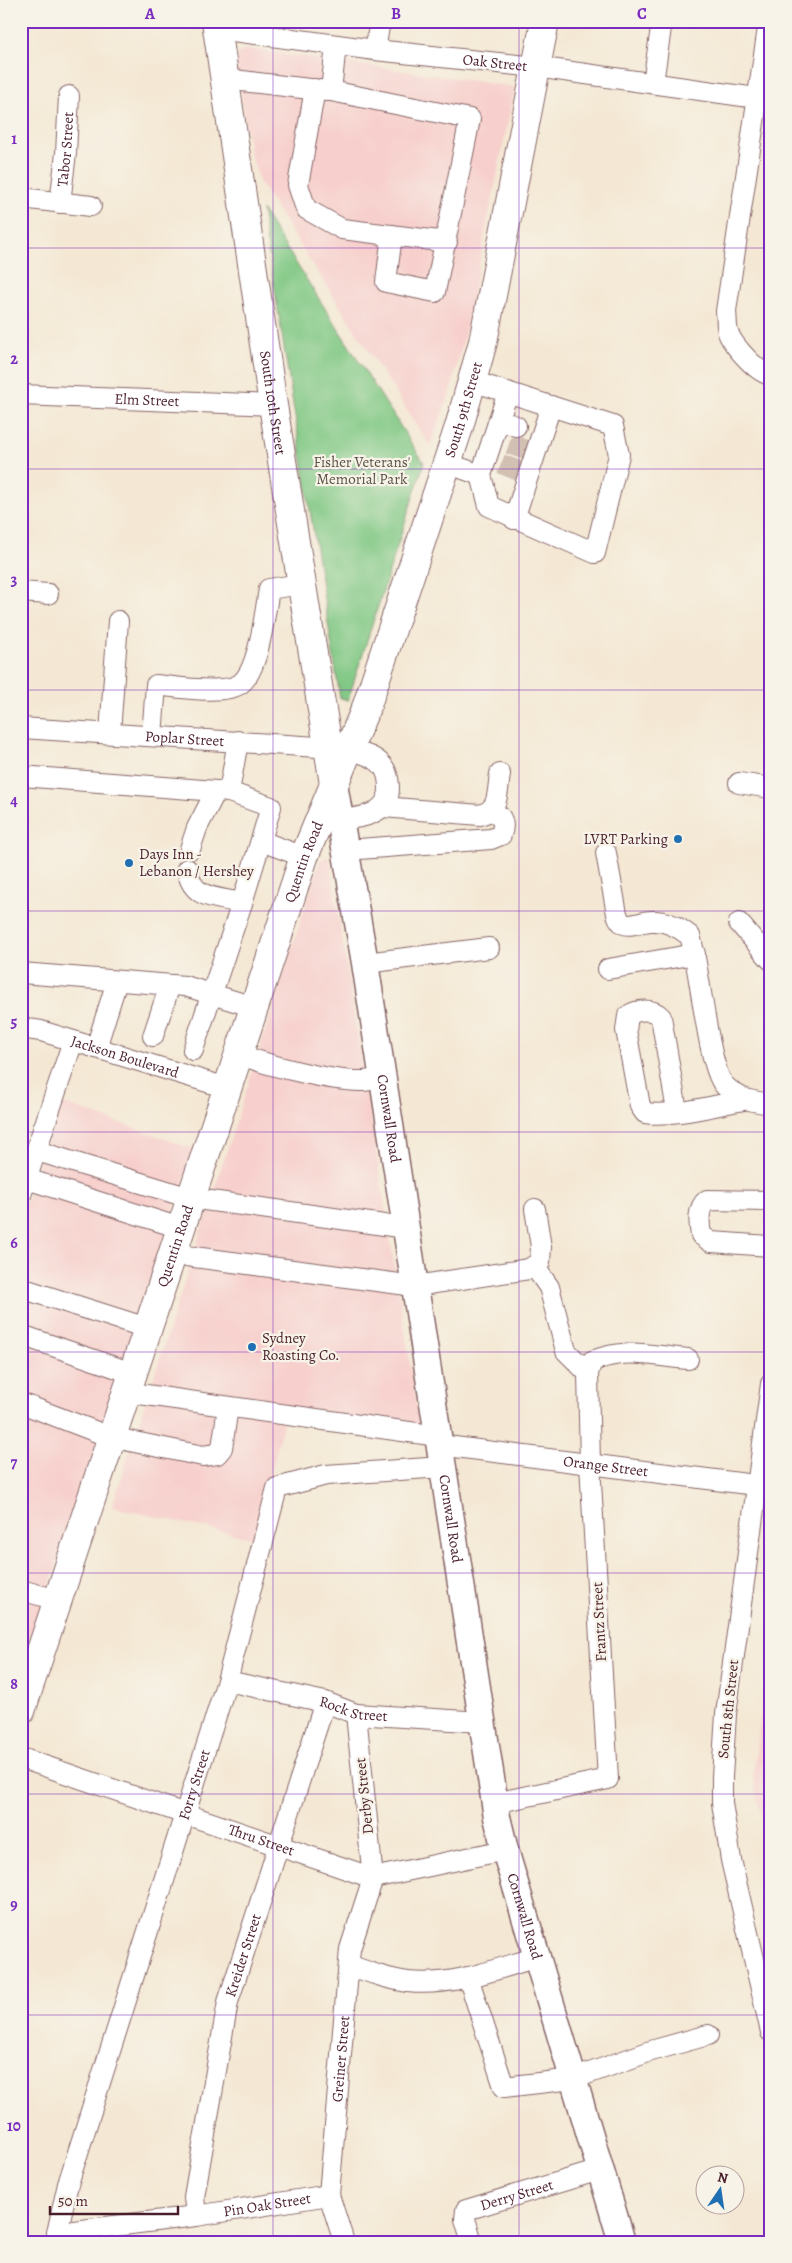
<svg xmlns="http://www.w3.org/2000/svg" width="792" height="2263" font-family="Alegreya,serif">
	<rect width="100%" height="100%" fill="#f7f3e8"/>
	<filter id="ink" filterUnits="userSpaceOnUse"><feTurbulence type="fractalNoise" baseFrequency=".02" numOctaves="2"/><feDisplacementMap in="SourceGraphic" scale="10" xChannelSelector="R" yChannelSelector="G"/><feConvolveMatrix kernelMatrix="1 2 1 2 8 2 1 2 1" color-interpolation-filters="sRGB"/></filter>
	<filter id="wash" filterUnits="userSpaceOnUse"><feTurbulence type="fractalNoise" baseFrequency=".0096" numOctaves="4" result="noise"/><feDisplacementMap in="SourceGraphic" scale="20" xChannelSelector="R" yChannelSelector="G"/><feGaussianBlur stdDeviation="1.12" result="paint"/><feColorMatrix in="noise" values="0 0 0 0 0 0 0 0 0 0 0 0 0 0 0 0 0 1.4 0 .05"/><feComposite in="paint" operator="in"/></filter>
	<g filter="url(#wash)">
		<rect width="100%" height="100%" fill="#f4e8d4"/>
		<g fill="#f7d0cd">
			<polygon points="245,50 257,50 515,87 465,334 450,392 430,446 260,183 250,153 236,61 238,54"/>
			<polygon points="329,856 421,1433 285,1415 255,1539 112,1507 320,861"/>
			<polygon points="59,1102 194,1149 21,1672 21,1218"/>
			<polygon points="771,1631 771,1869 753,1776"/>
		</g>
		<polygon fill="#7fc783" stroke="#647357" points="262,210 424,463 348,700 340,698"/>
	</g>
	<g filter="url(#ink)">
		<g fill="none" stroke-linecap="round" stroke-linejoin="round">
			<g stroke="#d2c0b2" stroke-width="20" stroke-dasharray="20 10" stroke-linecap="butt">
				<polyline points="509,444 526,450"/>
				<polyline points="501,464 519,471"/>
			</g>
			<g stroke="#866566" stroke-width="22">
				<g id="minor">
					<path d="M769 21 726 311C727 318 726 329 729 335 735 347 757 373 771 375"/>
					<path id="s1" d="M218 29 375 50 536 67 771 100"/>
					<polyline points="336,45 331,91 470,119 435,292 386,282 392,235"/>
					<polyline points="375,50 380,21"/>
					<polyline points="225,79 327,91"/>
					<polyline points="653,83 662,21"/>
					<polyline points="315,89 298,185 306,209 342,229 447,242"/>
					<polyline points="21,198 91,206"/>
					<path id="s2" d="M60 203 66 153 69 96"/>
					<polyline points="472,381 613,426 619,455 595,553 489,506 481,475 508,392"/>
					<path id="s3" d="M21 395 273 405"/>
					<polyline points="499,420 516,426"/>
					<polyline points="446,463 481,475"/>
					<polyline points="514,519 551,406"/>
					<polyline points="21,592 48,594"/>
					<path id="s4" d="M21 728 349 749C359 753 373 755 381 764 387 770 389 780 389 789 389 819 348 820 326 819"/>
					<polyline points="110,733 118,621"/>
					<path d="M152 736 156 685C176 687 224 695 240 684 259 671 265 612 269 589L301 584"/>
					<polyline points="21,776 229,792 238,741"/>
					<polyline points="739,783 771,788"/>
					<path d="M383 807 480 815C500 810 497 792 500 774"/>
					<polyline points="261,841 304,857"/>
					<polyline points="190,849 197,828 216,791"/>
					<path d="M346 850 491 839 501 835C505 824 503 816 492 811"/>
					<path d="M606 853 617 914C618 917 620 922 624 924 631 927 643 921 651 921 666 920 679 927 690 936 700 966 708 1070 725 1086 740 1100 751 1101 771 1104"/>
					<path d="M187 869C192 900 216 897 242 903"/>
					<polyline points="739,923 771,960"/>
					<polyline points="365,963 489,948"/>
					<polyline points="608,969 695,954"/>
					<polyline points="21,973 185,986 254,1007"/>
					<path id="s5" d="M21 1028 41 1031 227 1088"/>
					<polyline points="153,1036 170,985"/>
					<polyline points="96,1048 117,981"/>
					<polyline points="193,1050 242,903 271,807 229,792"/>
					<path d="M238 1054C267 1065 329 1081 360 1081 367 1081 375 1079 383 1078"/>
					<path d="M677 1111 661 1017C653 1008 637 1009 628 1016L626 1030 640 1106 645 1113C674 1117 715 1105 744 1100"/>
					<polyline points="37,1151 190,1198 406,1228"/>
					<polyline points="27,1179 180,1228"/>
					<polyline points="21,1195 73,1041"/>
					<path d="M771 1201 707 1200C697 1208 699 1223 701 1235L711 1242 771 1246"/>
					<polyline points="171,1254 415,1286 529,1269 540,1262 541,1247 535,1209"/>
					<polyline points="534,1266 549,1287 566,1351 588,1373"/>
					<polyline points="21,1288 147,1328"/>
					<polyline points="21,1335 132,1373"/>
					<polyline points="771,1384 726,1714 722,1777 722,1803 731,1860 771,2032"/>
					<polyline points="125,1392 438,1436"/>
					<polyline points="21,1403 110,1437 203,1456 217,1454 222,1448 228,1407"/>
					<path id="s6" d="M439 1445 771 1487"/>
					<polyline points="21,1590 57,1600"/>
					<path id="s7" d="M227 1681 325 1702 356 1714 482 1722"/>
					<path id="s8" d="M21 1758 373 1878 505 1850"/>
					<path d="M495 1803 608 1779 590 1464 588 1373 592 1361C628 1347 652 1356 688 1359"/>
					<path d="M349 1965C368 1972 387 1979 408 1982 452 1987 496 1969 537 1957"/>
					<polyline points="468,1977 504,2087 573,2079 651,2051 708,2035"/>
					<path id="s9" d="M196 2216 194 2197 228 2002 325 1702"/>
					<path id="s10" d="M57 2233 196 2216 329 2195"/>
					<path id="s11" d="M58 2242 57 2233 68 2184 227 1681 277 1488 326 1475 443 1467"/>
					<path id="s12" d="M344 2242 329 2195 350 1949 373 1878 356 1714"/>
					<path id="s13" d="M472 2242 465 2219 466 2210 600 2170"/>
				</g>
			</g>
			<g stroke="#866566" stroke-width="29">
				<g id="major">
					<path id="s14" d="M334 784 365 963 497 1817 505 1850 622 2242"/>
				</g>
			</g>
			<g stroke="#866566" stroke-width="30">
				<g id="highway">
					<path id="s15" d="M216 21 273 405 334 784"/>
					<path id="s16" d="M21 1711 304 857 367 705 459 427 483 342 545 21"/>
				</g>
			</g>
			<use href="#minor" stroke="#fff" stroke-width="20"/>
			<use href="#major" stroke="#fff" stroke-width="26"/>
			<use href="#highway" stroke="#fff" stroke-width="28"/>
		</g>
	</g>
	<path fill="none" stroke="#7b2cbf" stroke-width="1" stroke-opacity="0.55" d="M273 21V2242M519 21V2242M21 248H771M21 469H771M21 690H771M21 911H771M21 1132H771M21 1352H771M21 1573H771M21 1794H771M21 2015H771"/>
	<g fill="#1f6fb2" stroke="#f7f3e8" stroke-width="2">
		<circle cx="678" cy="839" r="5"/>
		<circle cx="129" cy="863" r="5"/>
		<circle cx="252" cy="1347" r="5"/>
	</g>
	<g text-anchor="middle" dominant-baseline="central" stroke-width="4.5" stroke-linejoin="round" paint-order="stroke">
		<g font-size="15" fill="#4a1f2b" stroke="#f7f3e8">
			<text stroke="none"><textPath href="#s1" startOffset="279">Oak Street</textPath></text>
			<text stroke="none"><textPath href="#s2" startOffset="54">Tabor Street</textPath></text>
			<text stroke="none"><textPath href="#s3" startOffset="126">Elm Street</textPath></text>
			<text stroke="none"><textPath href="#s15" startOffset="386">South 10th Street</textPath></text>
			<text stroke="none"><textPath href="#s16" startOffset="1375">South 9th Street</textPath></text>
			<text stroke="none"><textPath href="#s4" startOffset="164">Poplar Street</textPath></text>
			<text stroke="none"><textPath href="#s16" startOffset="895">Quentin Road</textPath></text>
			<text stroke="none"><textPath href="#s5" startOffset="108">Jackson Boulevard</textPath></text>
			<text stroke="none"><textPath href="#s14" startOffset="339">Cornwall Road</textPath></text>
			<text stroke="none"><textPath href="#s16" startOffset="490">Quentin Road</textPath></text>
			<text stroke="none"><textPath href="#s6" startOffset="168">Orange Street</textPath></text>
			<text stroke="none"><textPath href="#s14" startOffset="744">Cornwall Road</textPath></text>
			<text transform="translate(599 1622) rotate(-93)">Frantz Street</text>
			<text stroke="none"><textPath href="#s7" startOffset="130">Rock Street</textPath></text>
			<text transform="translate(728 1709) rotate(-84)">South 8th Street</text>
			<text stroke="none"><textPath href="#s11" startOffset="478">Forry Street</textPath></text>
			<text transform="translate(364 1796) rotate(-96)">Derby Street</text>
			<text stroke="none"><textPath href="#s8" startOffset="254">Thru Street</textPath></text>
			<text stroke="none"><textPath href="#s14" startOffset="1149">Cornwall Road</textPath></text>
			<text stroke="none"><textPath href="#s9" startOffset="266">Kreider Street</textPath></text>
			<text stroke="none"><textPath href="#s12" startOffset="186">Greiner Street</textPath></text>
			<text stroke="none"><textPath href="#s13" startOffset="86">Derry Street</textPath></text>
			<text stroke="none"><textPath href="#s10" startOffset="212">Pin Oak Street</textPath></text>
		</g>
		<g font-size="15" fill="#5a5145" stroke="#f7f3e8">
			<text x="362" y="462">Fisher Veterans'<tspan x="362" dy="17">Memorial Park</tspan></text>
		</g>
		<g font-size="15" fill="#4a1f2b" stroke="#f7f3e8" text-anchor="start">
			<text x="668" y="839" text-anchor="end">LVRT Parking</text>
			<text x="139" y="854">Days Inn -<tspan x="139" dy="17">Lebanon / Hershey</tspan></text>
			<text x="262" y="1338">Sydney<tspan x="262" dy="17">Roasting Co.</tspan></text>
		</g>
	</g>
	<rect width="792" height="2263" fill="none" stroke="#f7f3e8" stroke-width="55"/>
	<g transform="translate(720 2190) rotate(13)"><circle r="24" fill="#f7f3e8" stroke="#b29e9c"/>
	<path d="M0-4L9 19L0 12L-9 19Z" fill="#1f6fb2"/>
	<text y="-8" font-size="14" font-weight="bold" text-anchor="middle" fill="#4a1f2b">N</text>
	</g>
	<path d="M50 2206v8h128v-8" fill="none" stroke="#4a1f2b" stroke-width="2.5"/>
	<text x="58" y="2206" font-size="15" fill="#4a1f2b" stroke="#f7f3e8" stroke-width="4" paint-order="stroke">50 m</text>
	<rect x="28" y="28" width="736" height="2208" fill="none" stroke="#7b2cbf" stroke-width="2"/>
	<g font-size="16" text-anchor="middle" font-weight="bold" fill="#7b2cbf">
		<text x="150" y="19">A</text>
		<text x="396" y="19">B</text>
		<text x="642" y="19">C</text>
		<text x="14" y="144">1</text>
		<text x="14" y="364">2</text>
		<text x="14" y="585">3</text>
		<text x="14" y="806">4</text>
		<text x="14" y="1027">5</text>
		<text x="14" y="1248">6</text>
		<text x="14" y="1468">7</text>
		<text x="14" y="1689">8</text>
		<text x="14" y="1910">9</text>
		<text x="14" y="2131">10</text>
	</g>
</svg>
